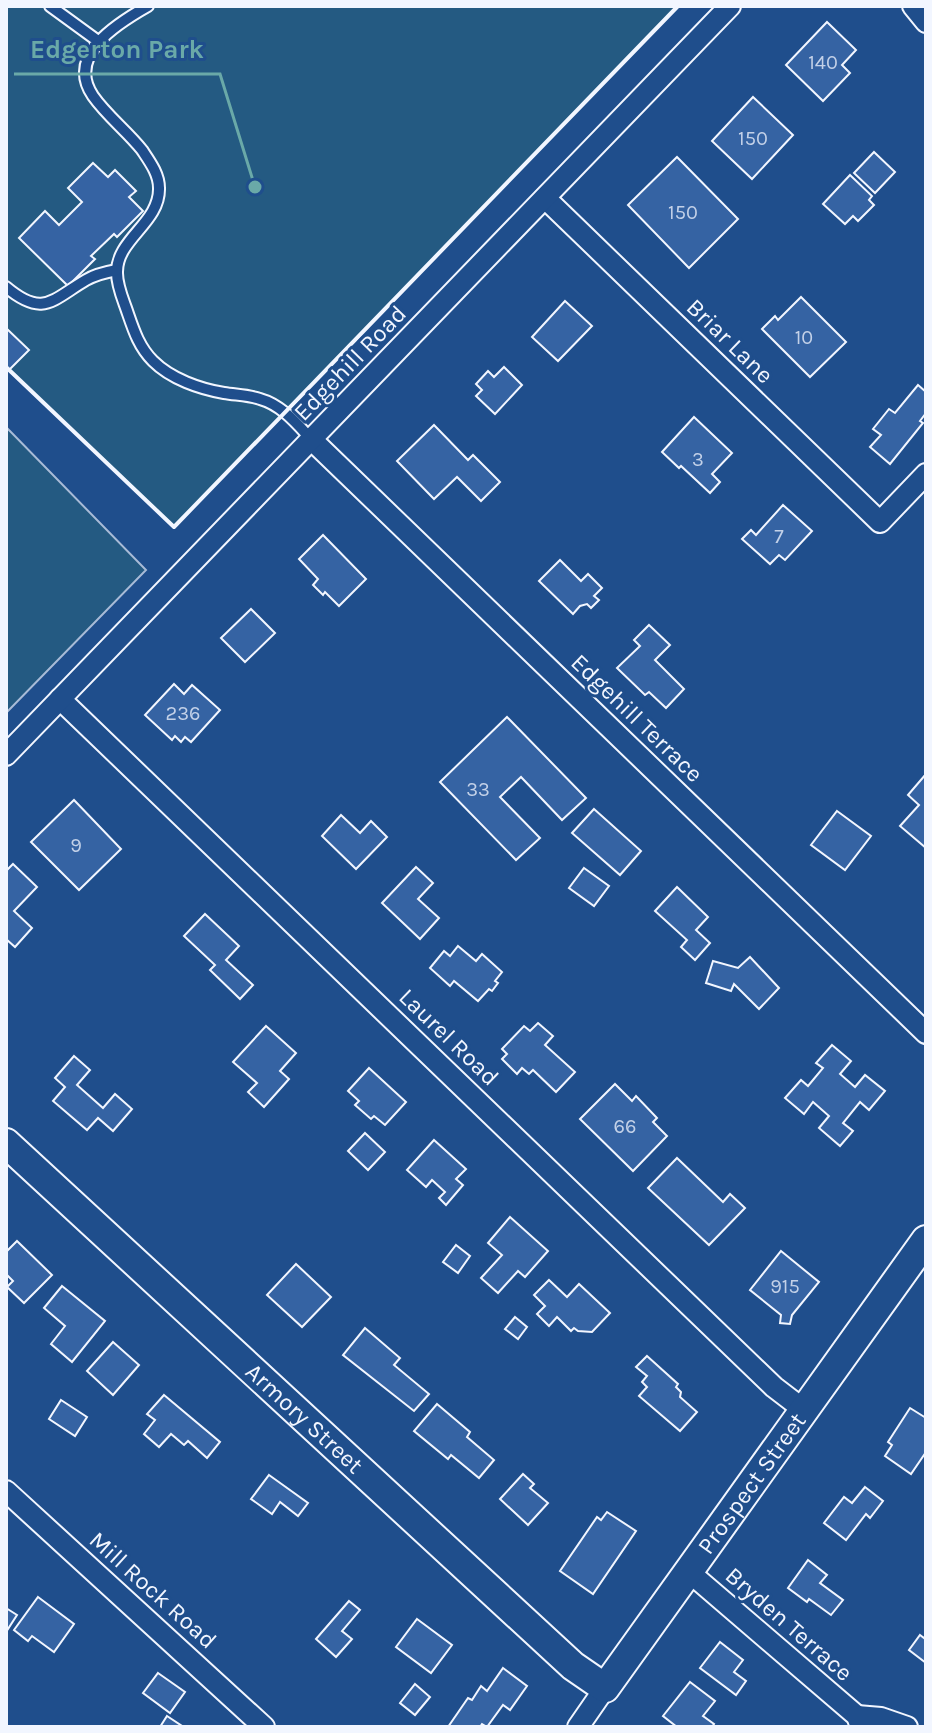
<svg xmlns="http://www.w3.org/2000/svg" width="932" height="1733" font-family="Karla,sans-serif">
	<rect width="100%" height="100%" fill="#1f4e8c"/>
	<g fill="#245a82" stroke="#a8bbd7" stroke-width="2">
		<polygon points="6,6 678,6 174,527 6,367"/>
		<polygon points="6,427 146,570 6,713"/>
	</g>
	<g fill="#3563a3" stroke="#f2f6ff" stroke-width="2">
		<polygon points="827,22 856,50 842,65 850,73 823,101 786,65"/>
		<polygon points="753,97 793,135 752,179 712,141"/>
		<polygon points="874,152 895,172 875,193 854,173"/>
		<polygon points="677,157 738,219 689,268 628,205"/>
		<polygon points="93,163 108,177 115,170 136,191 129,197 143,211 117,237 114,234 91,256 95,259 68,286 19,238 45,211 59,225 82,202 68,188"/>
		<polygon points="850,175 872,196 869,200 874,205 858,221 853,216 845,224 823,204"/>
		<polygon points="801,297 846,342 810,377 762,329 775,316 778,320"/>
		<polygon points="565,301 592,326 558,361 532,337"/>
		<polygon points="6,328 29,350 9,370 6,367"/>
		<polygon points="504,367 522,385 495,414 476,396 482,390 476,384 488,371 494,377"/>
		<polygon points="918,385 926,392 926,413 920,421 923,423 890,464 870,447 881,435 873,429 889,409 895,413"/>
		<polygon points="694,417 732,453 712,474 720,482 710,493 681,466 679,468 662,452"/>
		<polygon points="434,425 468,460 473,455 500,482 481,501 457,477 434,499 397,461"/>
		<polygon points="783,505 812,531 785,560 779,555 770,564 742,539 751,530 756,535"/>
		<polygon points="323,535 366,579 339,606 325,592 323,595 313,585 318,579 299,559"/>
		<polygon points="560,560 581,581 588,574 602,588 594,596 599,600 591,608 587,604 580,606 573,614 539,581"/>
		<polygon points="251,609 275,633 245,662 221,638"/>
		<polygon points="649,625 670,645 655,660 684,689 666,708 649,692 645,695 617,668 640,646 634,640"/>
		<polygon points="174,684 184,694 192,685 220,710 191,742 185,737 181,742 175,736 172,740 145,715"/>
		<polygon points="507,717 586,798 562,820 521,777 500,797 540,838 516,860 440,782"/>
		<polygon points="926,774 926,848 900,826 919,805 908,795"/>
		<polygon points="74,800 121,849 79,890 31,842"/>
		<polygon points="594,809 641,851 620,875 572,833"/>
		<polygon points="837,811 871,836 845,870 811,845"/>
		<polygon points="341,815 360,833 371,821 387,837 356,869 322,836"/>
		<polygon points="13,864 37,887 14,911 32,928 15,947 6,939 6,871"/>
		<polygon points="416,867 433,883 418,899 439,918 420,939 382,903"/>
		<polygon points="584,868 609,886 594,906 569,888"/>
		<polygon points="677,887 708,917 696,930 710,943 695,960 681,947 687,940 655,911"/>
		<polygon points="205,914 239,946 226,960 253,985 240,999 210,970 215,965 184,936"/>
		<polygon points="458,946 476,961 482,954 502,972 495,981 498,983 492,991 489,989 478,1001 454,981 450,986 430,968 444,951 450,956"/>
		<polygon points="750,957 779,988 759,1009 734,984 731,991 706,983 713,961 738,968"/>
		<polygon points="538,1023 553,1036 545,1045 575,1072 556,1092 533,1070 529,1074 522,1068 517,1074 502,1059 507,1054 502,1049 524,1026 530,1031"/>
		<polygon points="266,1026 296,1053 280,1071 289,1079 264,1107 248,1092 257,1083 233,1062"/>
		<polygon points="832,1045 851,1061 840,1074 855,1087 865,1075 885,1091 869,1110 860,1102 843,1123 853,1131 840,1146 819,1128 829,1116 813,1102 804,1114 785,1098 801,1080 808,1086 823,1068 816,1063"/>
		<polygon points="74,1056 90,1070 77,1085 103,1108 115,1094 132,1109 113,1131 98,1118 87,1130 53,1101 65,1087 55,1078"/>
		<polygon points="369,1068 406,1102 385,1125 374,1116 371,1119 355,1105 359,1101 348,1091"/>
		<polygon points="615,1084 632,1101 636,1096 657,1118 653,1122 667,1136 633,1171 580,1119"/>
		<polygon points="365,1133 385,1152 368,1170 348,1151"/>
		<polygon points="434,1140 466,1169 456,1179 463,1185 446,1205 439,1198 445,1192 432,1180 426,1187 407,1170"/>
		<polygon points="677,1158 723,1202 730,1194 745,1208 709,1245 648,1188"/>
		<polygon points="510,1217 548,1251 525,1277 518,1271 498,1293 481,1278 502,1255 488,1243"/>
		<polygon points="17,1241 52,1275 24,1303 7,1287 13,1281 6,1274 6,1252"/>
		<polygon points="456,1245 470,1256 458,1273 443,1262"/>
		<polygon points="781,1251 819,1282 792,1315 790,1324 780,1323 781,1315 750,1290"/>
		<polygon points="296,1264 331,1297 302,1327 267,1295"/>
		<polygon points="549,1280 567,1297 579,1284 610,1313 592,1332 578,1331 574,1328 571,1331 557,1317 549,1326 537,1314 545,1306 534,1295"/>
		<polygon points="62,1286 105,1321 72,1362 51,1344 65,1326 44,1308"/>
		<polygon points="515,1317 527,1327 518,1339 505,1329"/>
		<polygon points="365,1328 400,1358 394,1365 429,1394 414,1411 343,1355"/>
		<polygon points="113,1342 139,1365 113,1395 87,1371"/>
		<polygon points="647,1356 678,1384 676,1387 681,1392 680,1397 697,1412 680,1431 639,1396 647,1387 642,1382 647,1376 636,1367"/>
		<polygon points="164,1395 220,1442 207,1458 188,1441 184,1445 171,1434 159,1447 144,1434 155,1420 147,1414"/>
		<polygon points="61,1400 87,1417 75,1436 49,1419"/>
		<polygon points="437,1404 470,1432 467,1437 494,1460 479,1478 451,1455 448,1459 414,1431"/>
		<polygon points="910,1408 926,1418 926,1452 911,1474 885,1456 892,1445 888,1442"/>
		<polygon points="523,1474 534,1484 530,1488 548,1503 528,1525 500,1499"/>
		<polygon points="269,1475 308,1503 298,1516 280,1502 272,1514 251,1499"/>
		<polygon points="865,1487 883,1501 870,1518 866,1514 846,1540 824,1523 844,1497 852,1503"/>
		<polygon points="607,1512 636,1531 593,1594 560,1571 597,1517 601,1520"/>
		<polygon points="808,1560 827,1575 820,1583 843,1600 831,1615 809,1599 807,1602 788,1588"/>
		<polygon points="38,1597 74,1624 54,1652 32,1636 28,1641 14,1630"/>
		<polygon points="349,1601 360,1610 342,1631 352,1639 336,1657 316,1639"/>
		<polygon points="6,1608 17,1615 6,1632"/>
		<polygon points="417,1619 452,1645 431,1673 396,1647"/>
		<polygon points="920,1635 924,1638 926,1635 926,1663 909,1650"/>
		<polygon points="720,1642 743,1660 734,1672 746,1681 736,1695 700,1668"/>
		<polygon points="503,1668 527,1686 510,1710 503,1705 487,1727 482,1724 480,1727 448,1727 468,1698 472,1700 481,1686 487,1691"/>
		<polygon points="158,1673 185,1692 170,1713 143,1693"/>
		<polygon points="690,1682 715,1701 703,1716 714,1724 712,1727 677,1727 663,1716"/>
		<polygon points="415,1684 430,1697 415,1715 400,1703"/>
		<polygon points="167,1716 182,1726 181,1727 160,1727"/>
	</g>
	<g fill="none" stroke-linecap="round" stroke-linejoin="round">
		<g stroke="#f2f6ff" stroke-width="14">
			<g id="lane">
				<polyline points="50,6 98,41"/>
				<path d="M148 6C118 23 65 55 93 96 107 116 127 131 142 150 150 162 159 174 159 188 160 223 116 239 117 273 117 285 122 297 126 308 133 328 138 346 153 361 171 379 200 389 224 393 236 395 249 395 260 399 282 405 297 424 312 440"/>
				<path d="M6 287C43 318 52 300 86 280 96 274 106 272 117 270"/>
			</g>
		</g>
		<g stroke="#f2f6ff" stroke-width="24">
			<g id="street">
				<polyline points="913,6 926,22"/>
				<polyline points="545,198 880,522 926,474"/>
				<polyline points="312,440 926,1033"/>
				<polyline points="60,699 774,1387 804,1410"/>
				<polyline points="6,755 730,6"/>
				<polyline points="6,1491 264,1727"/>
				<polyline points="688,1571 857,1716 861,1727"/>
				<polyline points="857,1716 881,1718 907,1727"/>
				<polyline points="578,1727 605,1688"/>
			</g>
		</g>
		<g stroke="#f2f6ff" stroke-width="32">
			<g id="secondary">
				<path id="s1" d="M6 1143 573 1666 605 1688 926 1240"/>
			</g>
		</g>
		<use href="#lane" stroke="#1f4e8c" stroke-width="10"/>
		<use href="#street" stroke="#1f4e8c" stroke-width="20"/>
		<use href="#secondary" stroke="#1f4e8c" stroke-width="28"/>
		<polyline stroke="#f2f6ff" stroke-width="4" points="6,367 174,527 678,6"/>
	</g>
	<g text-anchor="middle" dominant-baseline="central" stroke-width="6" stroke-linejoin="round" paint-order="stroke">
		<g font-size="20" fill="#c3d1e8">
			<text x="823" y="62">140</text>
			<text x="753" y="138">150</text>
			<text x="683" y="212">150</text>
			<text x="804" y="337">10</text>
			<text x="698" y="459">3</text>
			<text x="779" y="536">7</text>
			<text x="183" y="713">236</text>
			<text x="478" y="789">33</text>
			<text x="76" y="845">9</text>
			<text x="625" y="1126">66</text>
			<text x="785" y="1286">915</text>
		</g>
		<g font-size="24" fill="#f2f6ff" stroke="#1f4e8c">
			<text transform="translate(730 341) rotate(44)">Briar Lane</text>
			<text transform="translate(350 363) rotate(-46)">Edgehill Road</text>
			<text transform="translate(637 718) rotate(44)">Edgehill Terrace</text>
			<text transform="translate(449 1037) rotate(44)">Laurel Road</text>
			<text stroke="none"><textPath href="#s1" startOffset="406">Armory Street</textPath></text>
			<text stroke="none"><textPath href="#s1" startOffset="1062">Prospect Street</textPath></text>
			<text transform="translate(153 1590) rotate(42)">Mill Rock Road</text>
			<text transform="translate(789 1624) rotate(41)">Bryden Terrace</text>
		</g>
	</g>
	<path fill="none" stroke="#6aa9a8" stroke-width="3" d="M255 187L220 74H14"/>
	<circle fill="#6aa9a8" stroke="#1f4e8c" stroke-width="3" cx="255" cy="187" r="8"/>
	<g font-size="26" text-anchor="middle" font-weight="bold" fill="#6aa9a8" stroke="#1f4e8c" stroke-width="6" stroke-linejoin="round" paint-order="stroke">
		<text x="117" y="58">Edgerton Park</text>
	</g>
	<rect width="932" height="1733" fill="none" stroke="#f2f6ff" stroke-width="16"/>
</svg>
